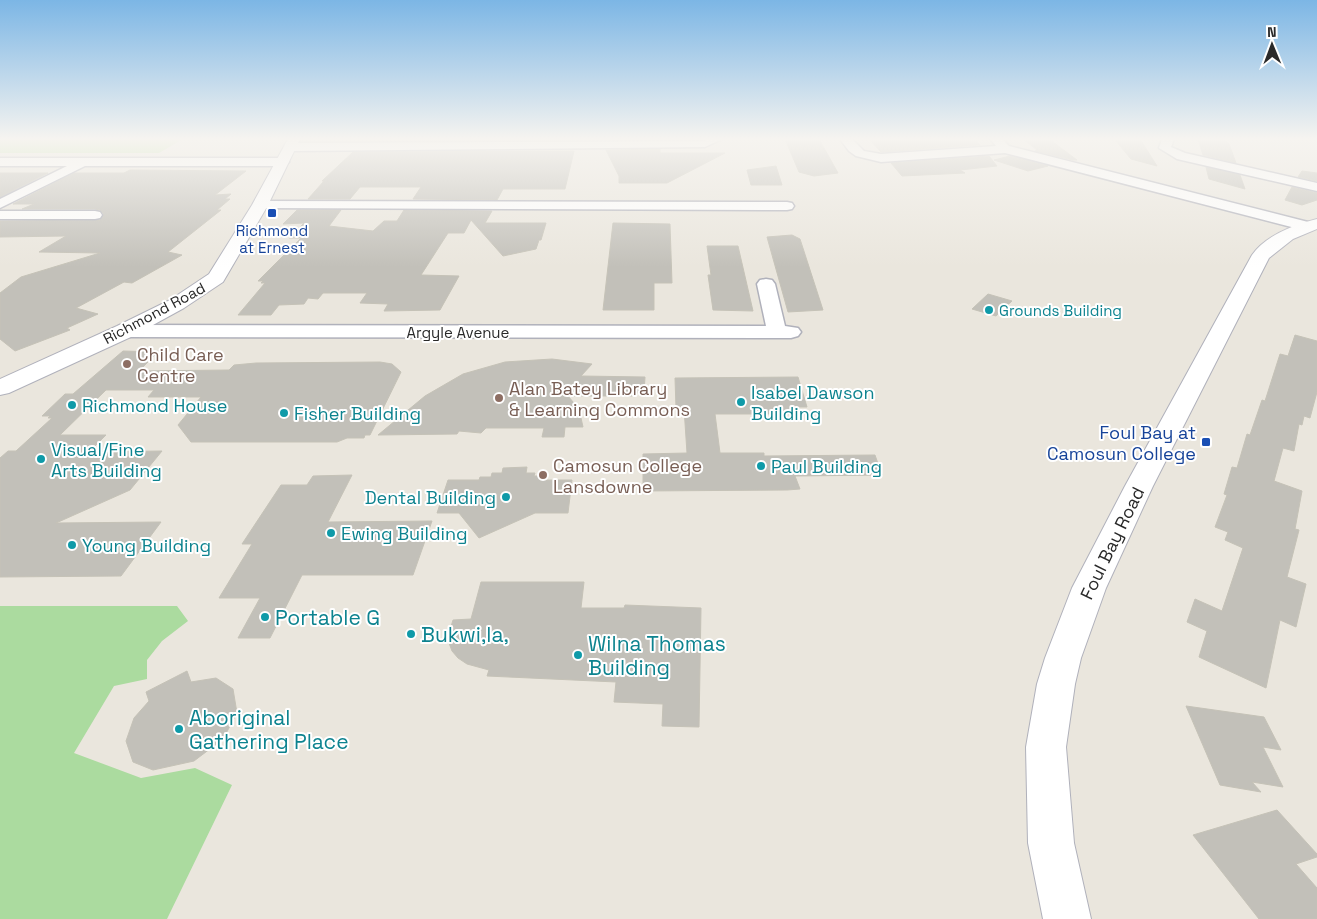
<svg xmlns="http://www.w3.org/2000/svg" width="1317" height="919" font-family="'Space Grotesk',sans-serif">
	<rect width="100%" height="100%" fill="#eae6dd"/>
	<polygon fill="#abdb9f" points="0,606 177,606 188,621 162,641 147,660 147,679 114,686 74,753 141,778 195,768 232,785 167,919 0,919"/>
	<polygon fill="#bae19c" points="0,139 183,139 159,153 0,153"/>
	<g fill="#c2c0b9" stroke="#c5c2b7">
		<polygon points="785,139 819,139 838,173 814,176 799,172"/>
		<polygon points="869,139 975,139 980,145 881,152"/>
		<polygon points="1023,139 1049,139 1077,160 1073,160 1035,151 1037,150"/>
		<polygon points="1120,139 1140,139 1157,166 1131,159 1115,140 1121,141"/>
		<polygon points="1198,139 1224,139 1229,144 1236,163 1203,155"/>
		<polygon points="660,149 660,153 725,153 667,183 619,183 619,176 606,150"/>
		<polygon points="574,151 565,189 503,189 497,200 413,199 421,187 360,187 350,199 308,199 324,181 322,181 353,152"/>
		<polygon points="989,156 997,166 960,170 965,173 902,176 891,163"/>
		<polygon points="1010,156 1048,166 1028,171 994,160"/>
		<polygon points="776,166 782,185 751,185 747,170"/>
		<polygon points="1206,167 1240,175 1245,189 1209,179"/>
		<polygon points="130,170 246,171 215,195 231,194 225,199 230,199 217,210 221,210 168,252 182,255 132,283 124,282 76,308 98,314 67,328 70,330 15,351 0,339 0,293 21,277 100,253 39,252 66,236 0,237 0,221 100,220 104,214 100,210 95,209 22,209 34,204 13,204 74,173 124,173"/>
		<polygon points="1302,171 1317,173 1317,181 1298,177"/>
		<polygon points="0,173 48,173 0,197"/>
		<polygon points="1292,187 1317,193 1317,200 1302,205 1285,200"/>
		<polygon points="297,210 341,210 329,226 373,231 384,221 397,221 404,210 492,211 485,223 546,223 541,240 539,240 536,249 503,256 471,220 464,233 448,233 421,275 459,276 440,310 384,311 388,304 360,303 367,293 323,293 318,299 308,298 304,304 279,305 271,315 238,315 265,283 261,283 263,281 258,281 301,238 289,238 304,223 283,224"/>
		<polygon points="613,223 670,224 672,283 654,283 654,310 603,310"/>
		<polygon points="792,235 800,239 823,310 788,312 767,237"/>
		<polygon points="707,246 738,246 753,311 713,310 708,275 711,275"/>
		<polygon points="988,294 1012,301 996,316 972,309"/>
		<polygon points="1295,335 1317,341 1317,392 1310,418 1304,416 1302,425 1299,424 1294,451 1283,448 1274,481 1302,491 1295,529 1299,530 1287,577 1306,584 1296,627 1280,620 1266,688 1199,657 1207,631 1187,622 1195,599 1222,611 1243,548 1225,540 1228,532 1215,527 1227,495 1224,494 1232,467 1237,468 1247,434 1250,435 1262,400 1265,401 1280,354 1288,356"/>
		<polygon points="123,351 158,352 139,371 229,370 234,365 256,363 380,362 392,364 401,372 370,435 365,435 364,438 347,438 337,442 191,442 178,425 201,397 148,397 154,390 106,390 60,435 106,435 89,452 162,451 130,490 56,523 161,522 121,576 0,577 0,458 8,451 16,451 52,418 48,418 50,416 42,416 65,394 73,394"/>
		<polygon points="552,359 592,364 581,376 645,377 644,393 633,393 633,396 568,396 579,409 583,427 565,427 564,437 542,437 544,428 486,428 481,433 459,431 457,434 378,435 425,396 463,374 505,362"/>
		<polygon points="798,377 807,407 797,407 799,414 715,414 720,453 764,453 764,456 875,455 882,475 795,476 800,489 787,490 643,491 643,454 687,453 684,408 676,408 675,378"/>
		<polygon points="527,467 526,473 535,473 534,476 543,476 542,480 572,480 568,513 535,513 479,538 459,513 437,513 448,480 479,480 480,477 491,477 492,473 502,473 503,468"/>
		<polygon points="352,475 328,522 432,521 413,575 302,575 270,638 238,638 260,598 219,598 252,544 242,544 281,485 307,485 313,476"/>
		<polygon points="481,582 584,582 581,608 624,608 625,605 701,608 699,727 662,726 663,704 614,702 616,682 487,676 489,670 467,664 458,658 452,651 449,643 449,633 453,620 471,619"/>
		<polygon points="187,671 191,682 216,678 233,689 237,713 223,739 194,761 153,770 133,762 126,741 134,718 149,701 146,692"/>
		<polygon points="1186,706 1264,717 1281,750 1263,747 1283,787 1252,782 1261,792 1220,785"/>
		<polygon points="1277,810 1317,854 1317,857 1296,864 1317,888 1317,919 1259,919 1193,835"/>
	</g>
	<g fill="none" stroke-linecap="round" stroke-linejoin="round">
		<g stroke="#b0b1bb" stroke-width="3">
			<g id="minor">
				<polygon points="707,139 722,139 705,147 291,151 285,147 291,143 703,141"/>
				<polygon points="840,139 852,139 864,151 881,154 996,146 990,139 1002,139 1009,146 1312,223 1315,226 1312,229 1307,231 1005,153 881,162 856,156 849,151"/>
				<polygon points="1162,139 1174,139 1171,147 1185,153 1317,183 1317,191 1177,159 1159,148"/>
				<polygon points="0,158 283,158 289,162 283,166 85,166 0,208 0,199 67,166 0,166"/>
				<polygon points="260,201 787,202 792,203 794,206 792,209 787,210 255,208 253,205 255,202"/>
				<polygon points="0,211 95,211 100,212 102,215 100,218 95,219 0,219"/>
				<polygon points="766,279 772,280 775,284 785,326 798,328 801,332 798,336 791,338 125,337 118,335 115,331 118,327 125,325 766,326 757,284 760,280"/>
			</g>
		</g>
		<g stroke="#b0b1bb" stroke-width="2">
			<g id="secondary">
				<polygon points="288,139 300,139 268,205 223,282 184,308 133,336 9,393 0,395 0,379 117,326 170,300 209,274 252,205"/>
				<path d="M1317 219V229L1293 239 1269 258 1153 486 1106 588 1081 658 1075 684 1066 747 1074 843 1091 919H1043L1028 843 1026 747 1037 684 1045 658 1072 588 1125 486 1252 255C1266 235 1294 225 1317 219Z"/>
			</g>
		</g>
		<use href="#minor" fill="#fff" fill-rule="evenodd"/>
		<use href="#secondary" fill="#fff" fill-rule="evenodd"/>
	</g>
	<linearGradient id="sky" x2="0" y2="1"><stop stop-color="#7cb6e5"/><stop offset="0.52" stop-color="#f6f4f0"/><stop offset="1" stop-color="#f6f4f0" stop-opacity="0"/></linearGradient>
	<rect width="1317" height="267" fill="url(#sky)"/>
	<g fill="#1a4fb4" stroke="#fff" stroke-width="2">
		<rect x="267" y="208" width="10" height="10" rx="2.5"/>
		<rect x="1201" y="437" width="10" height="10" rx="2.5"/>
	</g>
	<g fill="#0f9aa8" stroke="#fff" stroke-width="2">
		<circle cx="989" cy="310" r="5"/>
		<circle cx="741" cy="402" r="5"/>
		<circle cx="72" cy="405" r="5"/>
		<circle cx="284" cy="413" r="5"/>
		<circle cx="41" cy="459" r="5"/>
		<circle cx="761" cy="466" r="5"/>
		<circle cx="506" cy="497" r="5"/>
		<circle cx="331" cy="533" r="5"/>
		<circle cx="72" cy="545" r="5"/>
		<circle cx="265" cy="617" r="5"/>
		<circle cx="411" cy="634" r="5"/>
		<circle cx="578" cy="655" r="5"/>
		<circle cx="179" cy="729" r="5"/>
	</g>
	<g fill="#8d6e63" stroke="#fff" stroke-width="2">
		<circle cx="127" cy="364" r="5"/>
		<circle cx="499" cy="398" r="5"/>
		<circle cx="543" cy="475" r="5"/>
	</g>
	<g text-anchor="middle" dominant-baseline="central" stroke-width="4" stroke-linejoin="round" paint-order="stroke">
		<g font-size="15" fill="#164399" stroke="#fff">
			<text x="272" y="230">Richmond<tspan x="272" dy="17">at Ernest</tspan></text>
		</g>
		<g font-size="15" fill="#0d838f" stroke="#fff" text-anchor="start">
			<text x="999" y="310">Grounds Building</text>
		</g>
		<g font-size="15" fill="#292929" stroke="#fff">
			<text transform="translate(154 313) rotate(-28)">Richmond Road</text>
			<text x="458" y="332">Argyle Avenue</text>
		</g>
		<g font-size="18" fill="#785e54" stroke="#fff" text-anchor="start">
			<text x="137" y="354">Child Care<tspan x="137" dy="21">Centre</tspan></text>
			<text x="509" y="388">Alan Batey Library<tspan x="509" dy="21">&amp; Learning Commons</tspan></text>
			<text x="553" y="465">Camosun College<tspan x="553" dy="21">Lansdowne</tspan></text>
		</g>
		<g font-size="18" fill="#0d838f" stroke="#fff" text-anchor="start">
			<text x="751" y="392">Isabel Dawson<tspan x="751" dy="21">Building</tspan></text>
			<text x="82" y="405">Richmond House</text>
			<text x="294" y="413">Fisher Building</text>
			<text x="51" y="449">Visual/Fine<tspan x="51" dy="21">Arts Building</tspan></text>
			<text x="771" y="466">Paul Building</text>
			<text x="496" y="497" text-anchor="end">Dental Building</text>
			<text x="341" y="533">Ewing Building</text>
			<text x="82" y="545">Young Building</text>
		</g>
		<g font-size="18" fill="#164399" stroke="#fff" text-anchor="end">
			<text x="1196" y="432">Foul Bay at<tspan x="1196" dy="21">Camosun College</tspan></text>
		</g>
		<g font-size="18" fill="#292929" stroke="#fff">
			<text transform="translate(1112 543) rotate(-64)">Foul Bay Road</text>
		</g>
		<g font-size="21" fill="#0d838f" stroke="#fff" text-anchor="start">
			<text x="275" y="617">Portable G</text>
			<text x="421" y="634">Bukwi,la,</text>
			<text x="588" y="643">Wilna Thomas<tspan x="588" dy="24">Building</tspan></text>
			<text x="189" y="717">Aboriginal<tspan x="189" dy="24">Gathering Place</tspan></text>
		</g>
	</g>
	<g transform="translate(1272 45) rotate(359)" stroke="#ffffff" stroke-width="4" paint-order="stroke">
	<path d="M0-4L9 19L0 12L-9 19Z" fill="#292929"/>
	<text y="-8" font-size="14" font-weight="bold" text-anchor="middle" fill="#292929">N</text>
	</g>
</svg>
